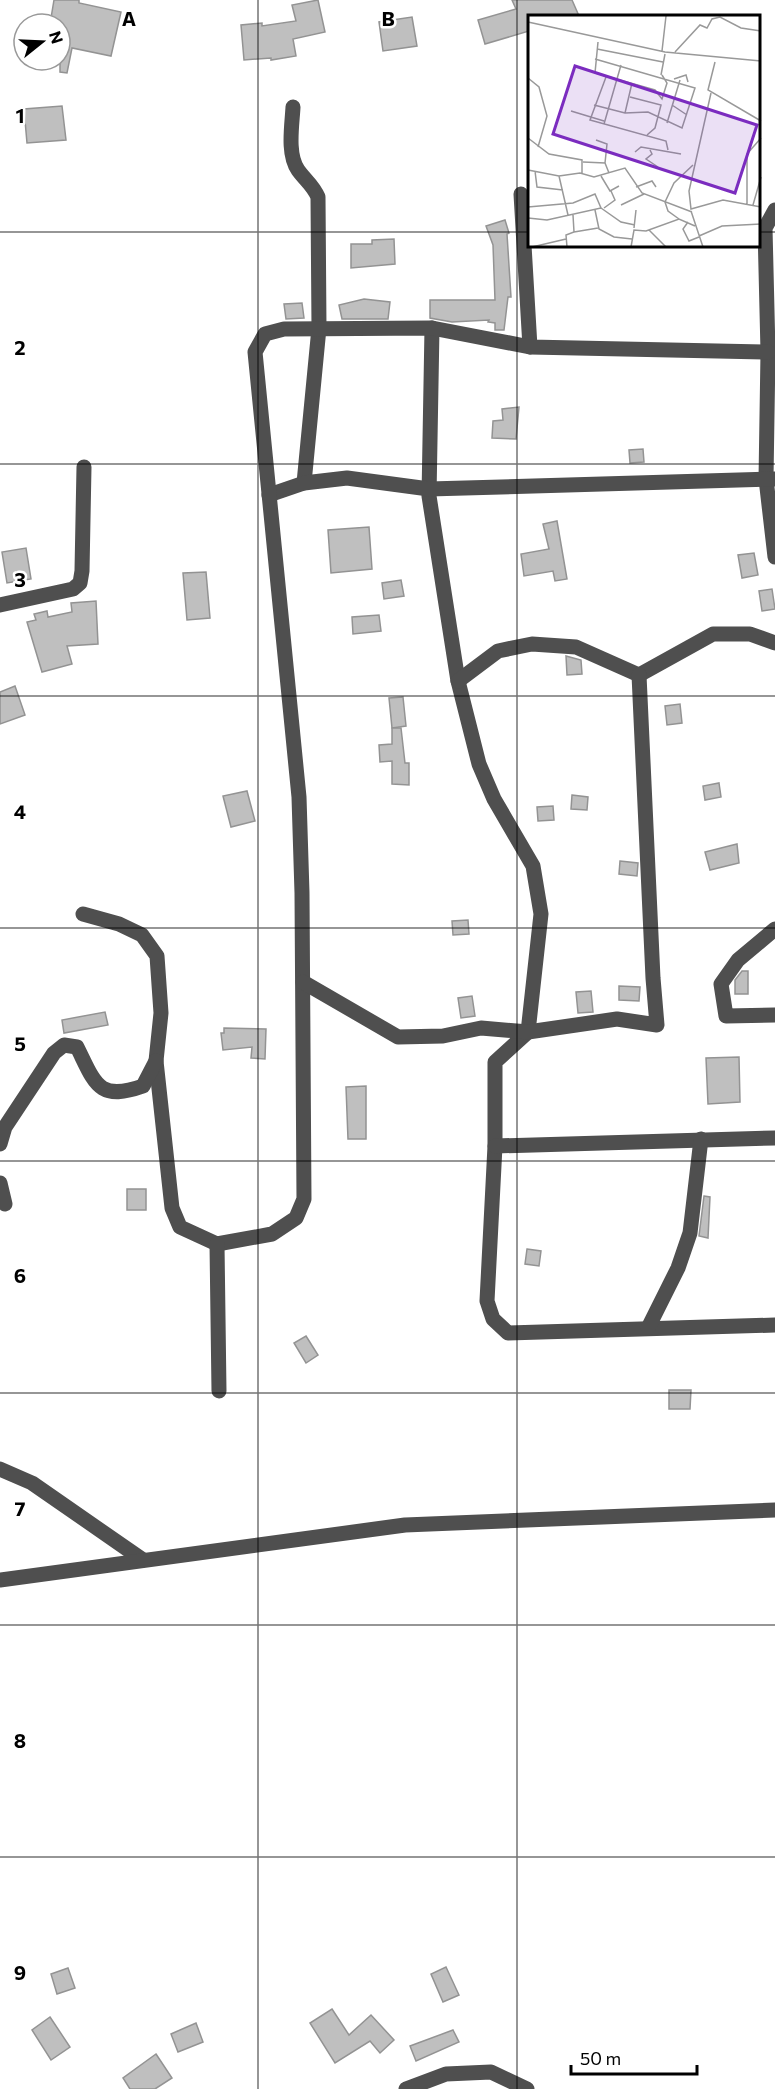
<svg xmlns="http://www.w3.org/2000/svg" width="775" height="2089" font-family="Commissioner,sans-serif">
	<rect width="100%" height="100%" fill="#fff"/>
	<g fill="#bfbfbf" stroke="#939393" stroke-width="1.5">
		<polygon points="54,0 79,0 79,3 121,12 111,56 72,48 67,73 60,72 60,24 50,24"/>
		<polygon points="318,0 325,32 293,39 296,56 271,60 271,58 244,60 241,25 262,23 262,26 296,21 292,5"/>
		<polygon points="512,0 572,0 579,16 529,16 529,31 485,44 478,20 516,9"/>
		<polygon points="412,17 417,46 383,51 379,22"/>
		<polygon points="62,106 66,140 27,143 24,109"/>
		<polygon points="505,220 509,233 507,234 511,297 508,297 504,330 495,330 495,323 488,322 489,320 452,322 430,318 430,300 495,300 493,245 486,226"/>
		<polygon points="394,239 395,264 351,268 351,244 372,244 372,240"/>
		<polygon points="364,299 390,302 388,319 342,319 339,305"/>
		<polygon points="302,303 304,318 286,319 284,304"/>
		<polygon points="519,407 516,439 492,438 493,421 503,420 502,409"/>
		<polygon points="643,449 644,462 630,463 629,450"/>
		<polygon points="557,521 567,579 555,581 553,571 524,576 521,554 549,549 543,524"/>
		<polygon points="369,527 372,569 331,573 328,530"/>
		<polygon points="26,548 31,579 7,583 2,552"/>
		<polygon points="754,553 758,575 742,578 738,555"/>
		<polygon points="206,572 210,618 187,620 183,573"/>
		<polygon points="401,580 404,596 384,599 382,583"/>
		<polygon points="772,589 775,609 762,611 759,591"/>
		<polygon points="96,601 98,644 67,646 72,664 42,672 27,622 36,620 34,614 47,611 48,617 72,612 71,603"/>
		<polygon points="379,615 381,631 353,634 352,617"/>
		<polygon points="566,656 581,660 582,674 567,675"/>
		<polygon points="15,686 25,715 0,724 0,692"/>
		<polygon points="403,697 406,726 392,728 389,698"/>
		<polygon points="680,704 682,723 667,725 665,706"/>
		<polygon points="392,728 401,728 405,763 409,763 409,785 392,784 392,761 380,762 379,745 392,744"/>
		<polygon points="719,783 721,797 705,800 703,786"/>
		<polygon points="247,791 255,821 231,827 223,796"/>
		<polygon points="572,795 588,797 587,810 571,809"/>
		<polygon points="553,806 554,820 538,821 537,807"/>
		<polygon points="737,844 739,863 710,870 705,852"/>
		<polygon points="620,861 638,863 637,876 619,874"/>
		<polygon points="468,920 469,934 453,935 452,921"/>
		<polygon points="742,971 748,971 748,994 735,994 735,980"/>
		<polygon points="619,986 640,987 639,1001 619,1000"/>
		<polygon points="591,991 593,1012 578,1013 576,992"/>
		<polygon points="472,996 475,1016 461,1018 458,998"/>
		<polygon points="105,1012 108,1025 64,1033 62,1020"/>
		<polygon points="224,1028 266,1029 265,1059 251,1058 252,1047 223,1050 221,1033 224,1033"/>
		<polygon points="739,1057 740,1102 708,1104 706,1058"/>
		<polygon points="366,1086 366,1139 348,1139 346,1087"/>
		<rect x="127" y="1189" width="19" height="21"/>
		<polygon points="704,1196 710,1197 708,1238 699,1236"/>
		<polygon points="527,1249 541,1251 539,1266 525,1264"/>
		<polygon points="306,1336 318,1355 306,1363 294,1343"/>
		<polygon points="669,1390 691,1390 690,1409 669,1409"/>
		<polygon points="446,1967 459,1995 443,2002 431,1974"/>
		<polygon points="68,1968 75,1988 57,1994 51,1974"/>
		<polygon points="332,2009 349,2035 371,2015 394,2040 380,2053 370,2041 335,2063 310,2023"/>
		<polygon points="50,2017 70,2047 51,2060 32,2030"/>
		<polygon points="196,2023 203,2042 178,2052 171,2034"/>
		<polygon points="453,2030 459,2042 416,2061 410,2046"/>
		<polygon points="156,2054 172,2078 155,2089 130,2089 123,2078"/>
	</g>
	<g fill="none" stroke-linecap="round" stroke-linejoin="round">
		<g stroke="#4f4f4f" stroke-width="15">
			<path d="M293 107C292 126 287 154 298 170 305 180 313 185 318 197L319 328 304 483"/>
			<polyline points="521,194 530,347"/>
			<polyline points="775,210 765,228 768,352 766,479 775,557"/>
			<polyline points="432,328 429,496 458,681 479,764 494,799 533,866 541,914 528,1032 495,1062 495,1146 487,1301 493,1319 508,1333 775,1325"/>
			<polyline points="269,495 304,483 347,478 429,489 775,479"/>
			<polyline points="0,605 73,589 80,583 82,571 84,467"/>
			<polyline points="639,675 713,634 750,634 775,643"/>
			<polyline points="458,681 498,651 532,644 576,647 639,675"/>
			<polyline points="83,914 119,924 142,935 157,956 161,1013 156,1061 172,1208 180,1227 217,1244 272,1234 296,1218 304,1199 302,893 299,797 255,352 265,334 284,329 432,328 530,347 768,352"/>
			<polyline points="775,929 738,960 721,984 726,1016 775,1015"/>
			<polyline points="303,982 398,1037 443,1036 481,1028 528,1032 617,1019 657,1025 653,978 639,675"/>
			<path d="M0 1144 5 1127 54 1053 64 1045 77 1047C95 1083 98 1102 143 1086L156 1061"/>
			<polyline points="495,1146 775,1138"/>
			<polyline points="0,1183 5,1204"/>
			<polyline points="217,1244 219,1391"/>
			<polyline points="648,1328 678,1268 690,1233 701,1139"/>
			<polyline points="0,1469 32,1483 143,1560"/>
			<polyline points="0,1580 405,1525 775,1510"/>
			<polyline points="406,2089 446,2074 491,2072 527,2089"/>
		</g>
	</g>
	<path fill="none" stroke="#000" stroke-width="1.5" stroke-opacity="0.55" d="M258 0V2089M517 0V2089M0 232H529M758 232H775M0 464H775M0 696H775M0 928H775M0 1161H775M0 1393H775M0 1625H775M0 1857H775"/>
	<g transform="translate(528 15)">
		<rect width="232" height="232" fill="#fff"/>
		<path fill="none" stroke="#999" stroke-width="1.5" d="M0 7 137 37 233 46M70 27 67 58 127 75 134 84 139 68 134 60M69 34 135 47M134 36 138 1M147 37 172 10 179 13 184 4 192 2 213 13 233 16M187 47 180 75 233 106M133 60 137 39M78 62 62 105 138 126 140 135M0 63 11 72 19 101 10 132M146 64 158 60 160 67M183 78 161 176 163 194 195 185 233 192M102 82 133 90 127 113 119 120M66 90 97 98 120 97 154 113 167 73 67 44M144 90 159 100M43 96 76 106M97 98 104 68M139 108 152 65M76 109 93 50M0 123 21 139 54 145V158M68 125 79 129 77 148M122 135 124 139 118 144 130 152M107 137 113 132 153 139M55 147 77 148 81 158M0 155 31 161 52 158 66 162 97 153 114 178 164 197M7 156 9 172 35 175M31 161 40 200M73 161 82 176 91 171M108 172 124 166 128 172M93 190 116 179M219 190V139L233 123M225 190 233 162M0 192 45 188 67 179 73 193 19 205 0 203M73 193 93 207 107 210M76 193 87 185 83 176M67 195 71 214 86 222 104 224M163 196 175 232M151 204 140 196 137 187 146 168 165 150M160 207 155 214 161 226 171 222M106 213 108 195M121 215 138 232M46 217 70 213M171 221 194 211 233 209M4 232 38 224M39 232 38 220 46 217 45 200M103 232 106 215 118 216 151 204 167 211"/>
		<path fill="#7b2cbf" fill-opacity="0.15" stroke="#7b2cbf" stroke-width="3" d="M47 51 229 110 207 178 25 119Z"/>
		<rect width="232" height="232" fill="none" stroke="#000" stroke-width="3"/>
	</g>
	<g font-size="20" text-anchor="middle" font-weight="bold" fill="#000" stroke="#fff" stroke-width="5" stroke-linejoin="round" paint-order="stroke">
		<text x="129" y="26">A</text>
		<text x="388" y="26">B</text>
		<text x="20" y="123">1</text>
		<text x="20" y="355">2</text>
		<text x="20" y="587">3</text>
		<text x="20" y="819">4</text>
		<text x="20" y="1051">5</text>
		<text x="20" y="1283">6</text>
		<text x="20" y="1516">7</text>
		<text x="20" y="1748">8</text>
		<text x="20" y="1980">9</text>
	</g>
	<g transform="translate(42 42) rotate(72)"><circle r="28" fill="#ffffff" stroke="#999999" stroke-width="1.5"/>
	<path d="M0-4.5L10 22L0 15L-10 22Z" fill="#000000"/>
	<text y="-9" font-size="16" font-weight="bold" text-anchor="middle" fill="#000000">N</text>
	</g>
	<path d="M571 2065v9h126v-9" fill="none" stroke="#000000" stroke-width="3"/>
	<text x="580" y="2065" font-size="18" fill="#000000" stroke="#ffffff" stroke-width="4.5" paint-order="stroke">50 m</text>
</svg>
